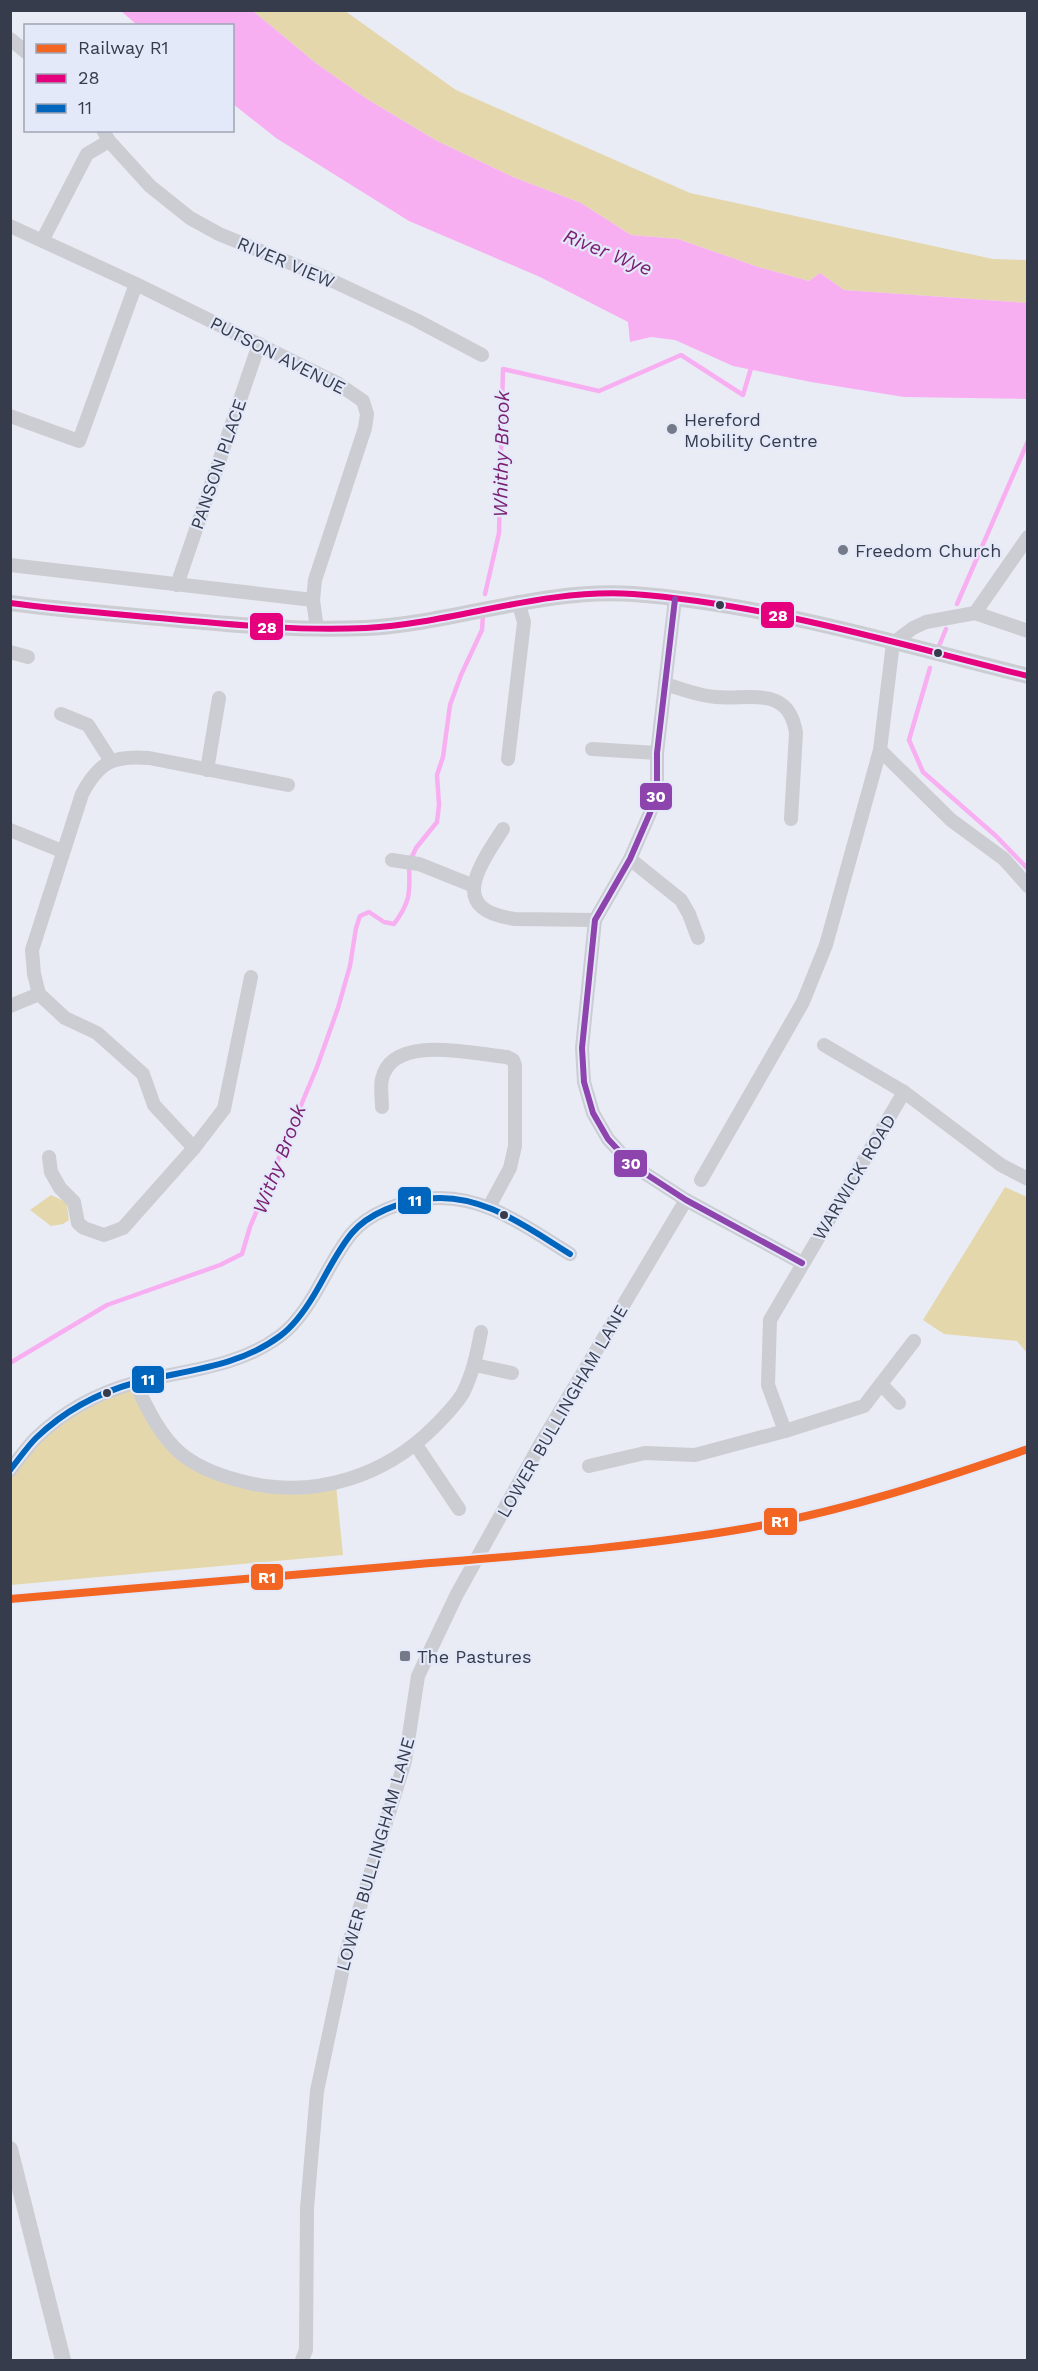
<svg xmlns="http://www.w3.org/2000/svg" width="1038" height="2371" font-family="'Work Sans',sans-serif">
	<rect width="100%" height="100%" fill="#e9ecf5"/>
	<g fill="#e5d7ac">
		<polygon points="253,11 345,11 456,90 690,193 993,259 1027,260 1027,303 844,290 820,273 809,281 758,267 678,239 631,235 581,203 513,177 437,141 367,99 317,64"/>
		<polygon points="1005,1187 1027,1197 1027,1353 1017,1341 944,1334 923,1320"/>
		<polygon points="51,1195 70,1204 67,1205 69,1220 63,1224 51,1226 30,1210"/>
		<polygon points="137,1384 165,1436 197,1465 259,1486 336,1485 343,1555 11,1585 11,1473 36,1438 76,1409"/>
	</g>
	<polygon fill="#f8aff2" points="121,11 253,11 317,64 367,99 437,141 513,177 581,203 631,235 678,239 758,267 809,281 820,273 844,290 1027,303 1027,399 904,397 811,382 733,366 675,340 651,337 630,342 628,322 540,277 409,221 276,138 233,104 232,26 137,25"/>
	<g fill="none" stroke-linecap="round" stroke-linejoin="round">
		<g stroke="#f8aff2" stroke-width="4.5">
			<polyline points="485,594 499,533 503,369 599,391 681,355 743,395 752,365"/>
			<polyline points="957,604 1028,441"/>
			<polyline points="939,646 946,629"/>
			<polyline points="930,668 909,740 923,772 996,836 1028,869"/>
			<polyline points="410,861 416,848 437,822 439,805 437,775 443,757 450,705 461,675 482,630 483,614"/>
			<path d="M10 1363 107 1305 220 1265 242 1254 250 1227 317 1067 338 1008 350 966 356 928 360 916 369 912 384 922 394 924C411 901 410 892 409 865"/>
		</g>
		<g stroke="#cccdd2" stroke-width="14">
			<polyline points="10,39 26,52"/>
			<polyline points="103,130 109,141 150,186 190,218 219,234 322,276 416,320 482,355"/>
			<polyline points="10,226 136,284 337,383 363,401 367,414 365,428 315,580 313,600 317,629"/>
			<polyline points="43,239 87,154 109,141"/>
			<polyline points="10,416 79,441 136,284"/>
			<polyline points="10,565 313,600"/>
			<polyline points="177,585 259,344"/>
			<polyline points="675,599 657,753 657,793 650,813 630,859 595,920 582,1048 584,1082 593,1113 608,1139 632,1165 686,1200 802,1263"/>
			<polyline points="975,613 1028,537"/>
			<polyline points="10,652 28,657"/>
			<path d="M665 684C682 689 698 696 716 697 750 700 789 685 796 733L791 819"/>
			<polyline points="61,714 88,725 111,761"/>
			<polyline points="592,749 657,753"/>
			<polyline points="880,750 951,820 1004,859 1028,886"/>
			<polyline points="508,759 524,622 518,602"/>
			<polyline points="207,770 219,698"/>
			<path d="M503 829C480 865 446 910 515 919L595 920"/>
			<polyline points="10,830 62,851"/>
			<polyline points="630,859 681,900 689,914 698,938"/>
			<polyline points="392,860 419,864 474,886"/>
			<polyline points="10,1006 39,994"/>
			<polyline points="824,1045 904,1092 770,1320 768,1385 785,1431 864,1406 914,1341"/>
			<polyline points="904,1092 1001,1165 1028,1179"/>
			<path d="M382 1107C382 1098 380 1087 382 1079 392 1033 474 1054 507 1057L513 1060 515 1065V1146L510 1168 489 1207"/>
			<path d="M194 1148 154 1105 143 1074 97 1033 65 1018 39 994 34 974 32 950 82 794C99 762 113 755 149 758L288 785"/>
			<polyline points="49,1157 51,1172 60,1188 74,1202 78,1223 84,1228 104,1235 123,1228 194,1148 224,1109 251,977"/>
			<polyline points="701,1180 803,1002 826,945 880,750 893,643 913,628 926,622 975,613 1028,631"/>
			<polyline points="475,1365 512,1373"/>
			<path d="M135 1383C147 1407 158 1433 179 1452 199 1469 224 1477 249 1483 317 1498 385 1476 434 1427 444 1417 456 1405 463 1393 473 1373 477 1353 481 1332"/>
			<polyline points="881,1384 899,1403"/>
			<polyline points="416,1445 459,1509"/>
			<polyline points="589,1466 645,1453 695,1455 785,1431"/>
			<path d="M10 1470C19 1459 27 1447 36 1438 63 1412 98 1393 134 1383 184 1370 237 1368 280 1336 295 1325 305 1310 314 1295 326 1275 337 1251 352 1233 369 1213 400 1202 425 1199 480 1191 526 1227 570 1254"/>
			<polyline points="302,2360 306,2350 307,2208 317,2091 347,1949 405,1761 418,1676 457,1594 541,1443 686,1200"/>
		</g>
		<g stroke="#cccdd2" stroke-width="16">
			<path d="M10 603C63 610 117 614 170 619 235 625 301 631 366 628 456 623 541 588 633 594 766 604 898 644 1028 676"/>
			<polyline points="10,2149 63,2360"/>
		</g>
		<g stroke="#e4e9fa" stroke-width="10">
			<path id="bus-1" d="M10 603C63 610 117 614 170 619 235 625 301 631 366 628 456 623 541 588 633 594 766 604 898 644 1028 676"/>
		</g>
		<g stroke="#e4e9fa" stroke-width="10">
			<path id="bus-2" d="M10 1470C19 1459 27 1447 36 1438 63 1412 98 1393 134 1383 184 1370 237 1368 280 1336 295 1325 305 1310 314 1295 326 1275 337 1251 352 1233 369 1213 400 1202 425 1199 480 1191 526 1227 570 1254"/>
		</g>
		<g stroke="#e4e9fa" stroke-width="10">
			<polyline id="bus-3" points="675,599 657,753 657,793 650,813 630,859 595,920 582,1048 584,1082 593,1113 608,1139 632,1165 686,1200 802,1263"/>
		</g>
		<use href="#bus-1" stroke="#e5007d" stroke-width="6"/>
		<use href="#bus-2" stroke="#0065bd" stroke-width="6"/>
		<use href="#bus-3" stroke="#8e44ad" stroke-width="6"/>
		<g stroke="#e4e9fa" stroke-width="12">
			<path id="rail-1" d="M10 1599C147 1587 283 1576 419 1564 529 1555 639 1547 748 1528 844 1511 936 1481 1028 1449"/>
		</g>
		<use href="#rail-1" stroke="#f26522" stroke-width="8"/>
	</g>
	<g fill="#757a88" stroke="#e4e9fa" stroke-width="2">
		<circle cx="672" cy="429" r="6"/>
		<circle cx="843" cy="550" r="6"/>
		<rect x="399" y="1650" width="12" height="12" rx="3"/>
	</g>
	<g fill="#373c4d" stroke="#e4e9fa" stroke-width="2">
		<circle cx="720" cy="605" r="5"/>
		<circle cx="938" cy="653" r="5"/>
		<circle cx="504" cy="1215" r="5"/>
		<circle cx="107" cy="1393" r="5"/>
	</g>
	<g text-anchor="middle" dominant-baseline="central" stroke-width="4.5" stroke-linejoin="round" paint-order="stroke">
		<g font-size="18" fill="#373c4d" stroke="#e4e9fa">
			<text transform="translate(286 262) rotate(23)">RIVER VIEW</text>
			<text transform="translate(278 355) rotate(27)">PUTSON AVENUE</text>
			<text transform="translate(218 464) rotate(-71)">PANSON PLACE</text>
			<text transform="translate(854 1177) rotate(-59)">WARWICK ROAD</text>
			<text transform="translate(562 1411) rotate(-60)">LOWER BULLINGHAM LANE</text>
			<text transform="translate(375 1854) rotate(-74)">LOWER BULLINGHAM LANE</text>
		</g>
		<g font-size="18" fill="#373c4d" stroke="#e4e9fa" text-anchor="start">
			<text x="684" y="419">Hereford<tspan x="684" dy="21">Mobility Centre</tspan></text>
			<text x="855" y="550">Freedom Church</text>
			<text x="417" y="1656">The Pastures</text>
		</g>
		<g font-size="20" font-style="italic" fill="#7a1e72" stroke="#e4e9fa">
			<text transform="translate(608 252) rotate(22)">River Wye</text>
			<text transform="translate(501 454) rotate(-89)">Whithy Brook</text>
			<text transform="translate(279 1159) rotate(-69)">Withy Brook</text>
		</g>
	</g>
	<g stroke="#e4e9fa" stroke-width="2">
		<rect x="760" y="601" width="35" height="28" rx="6" fill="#e5007d"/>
		<rect x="249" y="612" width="35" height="29" rx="6" fill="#e5007d"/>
		<rect x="639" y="782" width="34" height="29" rx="6" fill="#8e44ad"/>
		<rect x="613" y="1149" width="35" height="29" rx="6" fill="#8e44ad"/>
		<rect x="397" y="1186" width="35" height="29" rx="6" fill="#0065bd"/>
		<rect x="131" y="1365" width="34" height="29" rx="6" fill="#0065bd"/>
		<rect x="763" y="1507" width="35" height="29" rx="6" fill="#f26522"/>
		<rect x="250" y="1563" width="34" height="28" rx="6" fill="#f26522"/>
	</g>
	<g font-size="16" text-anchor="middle" font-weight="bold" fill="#fff">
		<text x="778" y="621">28</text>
		<text x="267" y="633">28</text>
		<text x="656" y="802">30</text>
		<text x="631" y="1169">30</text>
		<text x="415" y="1206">11</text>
		<text x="148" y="1385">11</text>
		<text x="780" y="1527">R1</text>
		<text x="267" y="1583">R1</text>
	</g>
	<rect width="1038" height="2371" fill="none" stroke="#373c4d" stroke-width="24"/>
	<rect x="24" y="24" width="210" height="108" fill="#e4e9fa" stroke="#9fa4b5" stroke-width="1.5"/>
	<rect x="36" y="44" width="30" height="9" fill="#f26522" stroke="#9fa4b5" stroke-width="1.5"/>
	<text x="78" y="54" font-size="18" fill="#373c4d">Railway R1</text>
	<rect x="36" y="74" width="30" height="9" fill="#e5007d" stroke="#9fa4b5" stroke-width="1.5"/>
	<text x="78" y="84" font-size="18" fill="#373c4d">28</text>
	<rect x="36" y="104" width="30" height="9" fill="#0065bd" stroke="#9fa4b5" stroke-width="1.5"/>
	<text x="78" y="114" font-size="18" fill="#373c4d">11</text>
</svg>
